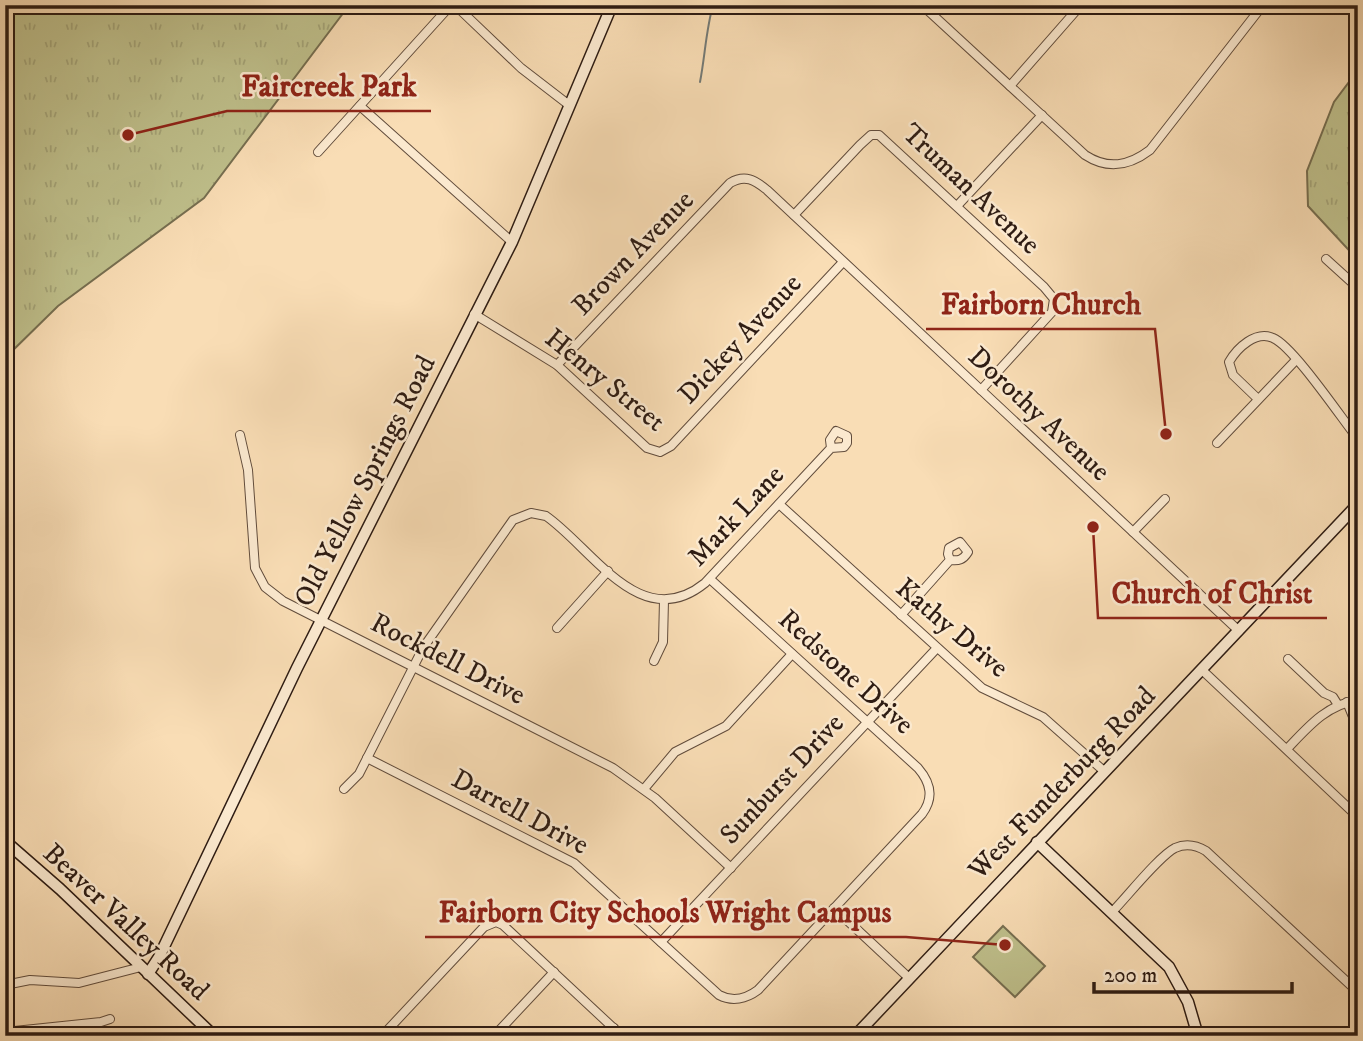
<svg xmlns="http://www.w3.org/2000/svg" width="1363" height="1041" font-family="'IM FELL DW Pica',serif">
	<defs>
		<pattern id="grass-tufts" width="24" height="20" patternUnits="userSpaceOnUse" patternTransform="scale(1.75)"><rect width="24" height="20" fill="#bfc08c"/><path d="M3 7l-1-3M5 7V3M7 7l1-3M15 17l-1-3M17 17v-4M19 17l1-3" fill="none" stroke="#a4a478"/></pattern>
	</defs>
	<rect width="100%" height="100%" fill="#f9ddb5"/>
	<filter id="stains"><feTurbulence type="fractalNoise" baseFrequency=".00286" numOctaves="4"/><feColorMatrix values="0 0 0 0 .2 0 0 0 0 .09 0 0 0 0 .02 0 0 0 .5 -.17"/></filter>
	<radialGradient id="worn" r=".72"><stop offset=".6" stop-color="#630" stop-opacity="0"/><stop offset="1" stop-color="#630" stop-opacity=".3"/></radialGradient>
	<g fill="url(#grass-tufts)" stroke="#766e50" stroke-width="2">
		<polygon points="5,5 345,5 347,8 204,198 58,306 5,358"/>
		<polygon points="1358,70 1358,260 1308,206 1307,171 1334,102"/>
	</g>
	<polygon fill="#bfc08c" stroke="#766e50" stroke-width="2" points="1003,926 1045,966 1015,997 973,957"/>
	<g fill="none" stroke-linecap="round" stroke-linejoin="round">
		<path stroke="#747a76" stroke-width="2" d="M700 82C705 56 706 30 713 5"/>
		<g stroke="#614c3c" stroke-width="10">
			<g id="street">
				<polyline points="455,5 521,68 569,105"/>
				<path d="M922 5 1085 155C1108 170 1129 166 1150 150L1263 5"/>
				<polyline points="1010,86 1081,5"/>
				<polyline points="360,106 512,242"/>
				<polyline points="318,152 451,5"/>
				<polyline points="957,206 1042,115"/>
				<polyline points="794,215 860,145 871,135 879,135 1044,287 1054,299 1052,312 981,390"/>
				<polyline points="1326,259 1358,288"/>
				<polyline points="474,314 557,365 647,448 660,452 671,446 843,262"/>
				<path d="M557 365 730 183C745 174 755 180 767 190L1239 631"/>
				<path d="M1258 399 1233 375 1229 362C1237 348 1256 330 1273 338 1293 346 1342 419 1358 439"/>
				<polyline points="240,435 248,470 255,568 265,587 283,601 613,768 655,798 731,868"/>
				<polyline points="1217,443 1296,360"/>
				<polyline points="779,504 982,688 1043,717 1105,772"/>
				<polyline points="1133,532 1165,499"/>
				<path d="M901 615 950 560C959 561 963 560 968 552L960 542 949 548 948 554 950 560"/>
				<polyline points="557,628 608,571"/>
				<polyline points="1288,659 1324,693 1333,697 1338,705"/>
				<polyline points="654,661 663,642 664,600"/>
				<polyline points="1202,670 1358,817"/>
				<polyline points="1347,702 1358,729"/>
				<path d="M1287 749C1308 727 1326 705 1358 700"/>
				<path d="M367 758 574 863 719 995C732 1002 746 999 758 990L922 814C934 798 931 783 918 768L710 579"/>
				<path d="M344 789 359 774 423 648 513 520 531 513 546 516C593 549 641 635 705 583L831 448 844 447 847 443V436L836 431 830 440 831 448"/>
				<polyline points="644,789 675,752 726,726 792,654"/>
				<polyline points="834,908 909,978"/>
				<path d="M1112 912C1126 898 1159 856 1175 848 1186 843 1196 845 1206 851L1358 992"/>
				<polyline points="661,942 937,648"/>
				<polyline points="5,985 30,980 79,983 141,967"/>
				<polyline points="5,1032 101,1022 110,1019"/>
				<polyline points="382,1036 484,927 496,922 503,925 622,1036"/>
				<polyline points="494,1036 554,972"/>
				<polyline points="606,1036 614,1028"/>
				<polyline points="1335,1036 1358,1028"/>
			</g>
		</g>
		<g stroke="#2e1c13" stroke-width="13">
			<g id="secondary">
				<polyline points="5,841 60,889 214,1036"/>
				<polyline points="1037,842 1169,967 1188,1002 1198,1036"/>
				<polyline points="148,974 159,957 297,668 512,242 612,5"/>
				<polyline points="855,1036 1358,504"/>
			</g>
		</g>
		<use href="#street" stroke="#fbe9cf" stroke-width="8"/>
		<use href="#secondary" stroke="#fbe9cf" stroke-width="10"/>
	</g>
	<g text-anchor="middle" dominant-baseline="central" stroke-width="5" stroke-linejoin="round" paint-order="stroke">
		<g font-size="28" fill="#2e1c13" stroke="#fbe9cf">
			<text transform="translate(971 189) rotate(43)">Truman Avenue</text>
			<text transform="translate(633 253) rotate(-46)">Brown Avenue</text>
			<text transform="translate(740 339) rotate(-47)">Dickey Avenue</text>
			<text transform="translate(605 380) rotate(39)">Henry Street</text>
			<text transform="translate(1039 414) rotate(43)">Dorothy Avenue</text>
			<text transform="translate(365 481) rotate(-63)">Old Yellow Springs Road</text>
			<text transform="translate(736 516) rotate(-47)">Mark Lane</text>
			<text transform="translate(952 628) rotate(40)">Kathy Drive</text>
			<text transform="translate(448 659) rotate(27)">Rockdell Drive</text>
			<text transform="translate(846 672) rotate(42)">Redstone Drive</text>
			<text transform="translate(782 779) rotate(-47)">Sunburst Drive</text>
			<text transform="translate(1062 783) rotate(-46)">West Funderburg Road</text>
			<text transform="translate(520 812) rotate(28)">Darrell Drive</text>
			<text transform="translate(126 922) rotate(43)">Beaver Valley Road</text>
		</g>
	</g>
	<path fill="none" stroke="#8f2418" stroke-width="2.5" d="M128 135L227 111H431M1166 434L1155 329H926M1093 527L1098 618H1327M1005 945L906 937H425"/>
	<g fill="#8f2418" stroke="#fbe9cf" stroke-width="2.5">
		<circle cx="128" cy="135" r="7"/>
		<circle cx="1166" cy="434" r="7"/>
		<circle cx="1093" cy="527" r="7"/>
		<circle cx="1005" cy="945" r="7"/>
	</g>
	<g font-size="30" text-anchor="middle" font-weight="bold" fill="#8f2418" stroke="#fbe9cf" stroke-width="5" stroke-linejoin="round" paint-order="stroke">
		<text x="329" y="96">Faircreek Park</text>
		<text x="1041" y="314">Fairborn Church</text>
		<text x="1212" y="603">Church of Christ</text>
		<text x="665" y="922">Fairborn City Schools Wright Campus</text>
	</g>
	<rect width="1363" height="1041" fill="none" stroke="#f9ddb5" stroke-width="28"/>
	<rect x="7" y="7" width="1349" height="1027" fill="none" stroke="#2e1c13" stroke-width="3.5"/>
	<rect x="14" y="14" width="1335" height="1013" fill="none" stroke="#2e1c13" stroke-width="2"/>
	<path d="M1094 982v10h198v-10" fill="none" stroke="#2e1c13" stroke-width="3.5"/>
	<text x="1104" y="982" font-size="21" fill="#2e1c13" stroke="#fbe9cf" stroke-width="5" paint-order="stroke">200 m</text>
	<rect width="100%" height="100%" filter="url(#stains)"/>
	<rect width="100%" height="100%" fill="url(#worn)"/>
</svg>
